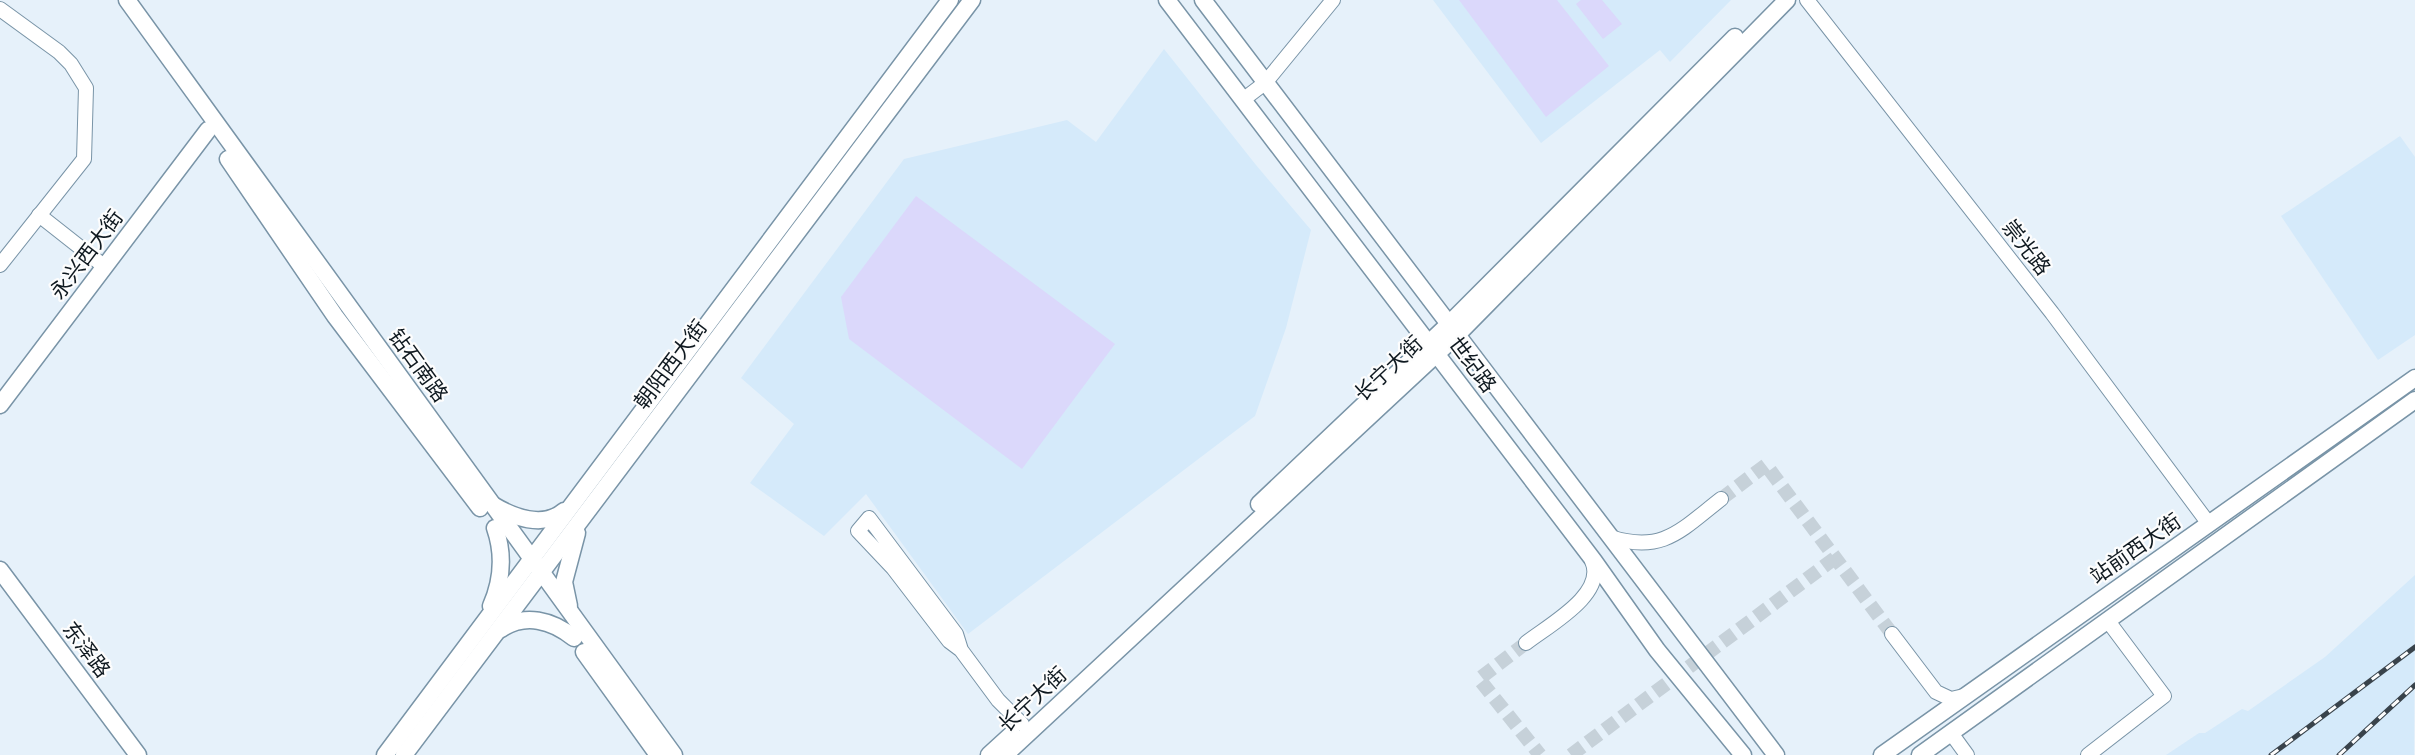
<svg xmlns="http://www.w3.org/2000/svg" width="2415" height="755" font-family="'Open Sans','Noto Sans SC',sans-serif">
	<rect width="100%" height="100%" fill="#e6f1fa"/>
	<g fill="#d5eafa">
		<polygon points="1433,0 1731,0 1670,62 1660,50 1541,143"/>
		<polygon points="1164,49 1256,165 1311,230 1286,328 1255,416 968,634 866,494 824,536 750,483 794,424 741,378 904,159 1067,120 1096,142"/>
		<polygon points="2400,136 2415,157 2415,335 2378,360 2281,216"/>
		<polygon points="2415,575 2414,755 2166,755 2199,733 2205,733 2242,709 2248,711 2325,657"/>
	</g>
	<g fill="#dbd8fb">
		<polygon points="1459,0 1557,0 1609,66 1546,117"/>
		<polygon points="1581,0 1602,0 1622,24 1603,39 1576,4"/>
		<polygon points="916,196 1115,344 1022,469 849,339 841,297"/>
	</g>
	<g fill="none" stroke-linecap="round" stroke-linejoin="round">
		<g stroke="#c6d1d9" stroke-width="14" stroke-dasharray="14 7" stroke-linecap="butt">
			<polyline points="1721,499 1766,465 1892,634"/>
			<polyline points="1526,643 1479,679 1540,755"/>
			<polyline points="1571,755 1835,558"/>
		</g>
		<g stroke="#7994a7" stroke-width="16">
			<g id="minor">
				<polyline points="1807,0 2052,313 2209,524"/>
				<polyline points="0,9 59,52 71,64 86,88 84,159 0,265"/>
				<polyline points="1244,99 1265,83 1333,0"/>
				<polyline points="39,215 105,267"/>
				<path d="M1610 537C1663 554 1681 530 1721 499"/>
				<polyline points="1892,634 1936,692 1951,699 1964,696"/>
				<path d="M1526 643C1549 625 1607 594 1592 561"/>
				<polyline points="961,650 956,634 869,518 858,531 893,568 949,641 961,650 998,700 1022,724"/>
				<polyline points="1951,733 1967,755"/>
				<polyline points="2088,755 2164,696 2108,621"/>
			</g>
		</g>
		<g stroke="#7994a7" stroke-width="19">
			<g id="major">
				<polyline points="127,0 674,755"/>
				<polyline points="1167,0 1594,561 1657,650 1743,755"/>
				<polyline points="1203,0 1776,755"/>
				<polyline points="228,159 335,316 480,508"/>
				<polyline points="0,405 208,130"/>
				<polyline points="1259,504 1449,324 1735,37"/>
				<path d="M493 505C513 517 543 529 564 511"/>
				<polyline points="0,570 138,755"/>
				<path d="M491 606C502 581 504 554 495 528"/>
				<polyline points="569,606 564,582 577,533"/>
				<path d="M501 629C525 613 552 620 574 638"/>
				<polyline points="584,652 658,755"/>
				<polyline points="385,755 950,0"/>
				<polyline points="404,755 972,0"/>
				<polyline points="989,755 1012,734"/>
				<polyline points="1005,755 1457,335 1787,0"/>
				<polyline points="1882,755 2415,378"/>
				<polyline points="1920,755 2415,400"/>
			</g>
		</g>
		<use href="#minor" stroke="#fff" stroke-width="14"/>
		<use href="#major" stroke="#fff" stroke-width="16"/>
		<g stroke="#39434b" stroke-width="5">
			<g id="rail">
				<polyline points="2271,755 2415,647"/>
				<polyline points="2339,755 2415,685"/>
			</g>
		</g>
		<use href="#rail" stroke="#fdfdfd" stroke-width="3" stroke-dasharray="9" stroke-linecap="butt"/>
	</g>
	<g text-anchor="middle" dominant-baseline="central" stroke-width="4.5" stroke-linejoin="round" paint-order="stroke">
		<g font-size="21" fill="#0f1920" stroke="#fdfdfd">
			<text transform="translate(2027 247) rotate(52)">崇光路</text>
			<text transform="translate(86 254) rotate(-53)">永兴西大街</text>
			<text transform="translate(670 364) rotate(-53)">朝阳西大街</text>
			<text transform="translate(1473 364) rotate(53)">世纪路</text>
			<text transform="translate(419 365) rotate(54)">钻石南路</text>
			<text transform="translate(1388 368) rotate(-43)">长宁大街</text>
			<text transform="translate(2135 548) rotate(-35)">站前西大街</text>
			<text transform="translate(87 649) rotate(53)">东泽路</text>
			<text transform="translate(1032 699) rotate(-43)">长宁大街</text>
		</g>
	</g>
</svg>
